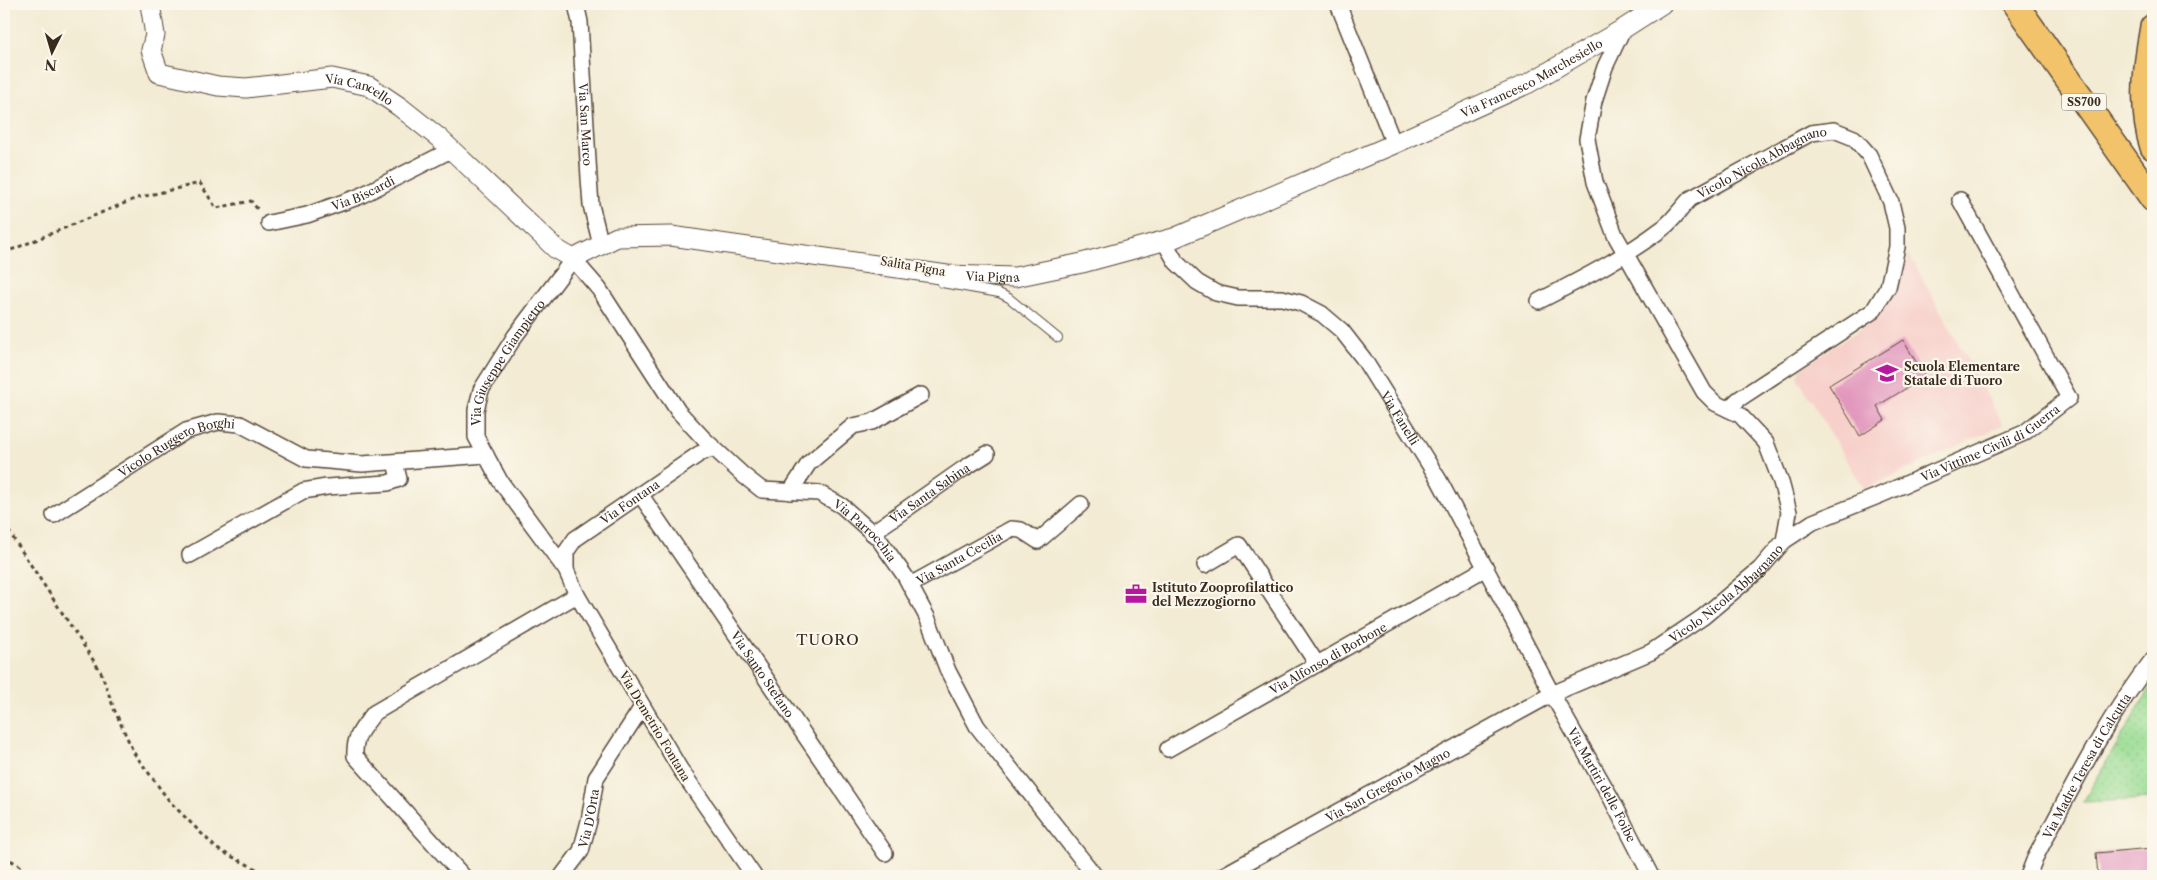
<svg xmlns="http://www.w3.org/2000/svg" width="2157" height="880" font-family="'Libre Caslon Text',serif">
	<defs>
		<pattern id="grass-dots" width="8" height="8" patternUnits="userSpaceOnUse" patternTransform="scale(1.25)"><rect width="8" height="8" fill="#9bdd94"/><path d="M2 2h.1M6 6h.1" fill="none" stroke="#86be7f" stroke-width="1.8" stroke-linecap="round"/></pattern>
	</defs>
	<rect width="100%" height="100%" fill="#fbf7ec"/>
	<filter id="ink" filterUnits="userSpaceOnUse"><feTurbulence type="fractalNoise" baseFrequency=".02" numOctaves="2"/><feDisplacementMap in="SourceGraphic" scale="10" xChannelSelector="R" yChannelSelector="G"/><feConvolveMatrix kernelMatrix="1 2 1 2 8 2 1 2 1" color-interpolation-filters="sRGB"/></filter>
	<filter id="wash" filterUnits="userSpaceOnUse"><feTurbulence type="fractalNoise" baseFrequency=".0096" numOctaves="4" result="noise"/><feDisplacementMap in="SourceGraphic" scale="20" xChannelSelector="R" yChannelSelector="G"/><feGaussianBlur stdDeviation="1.12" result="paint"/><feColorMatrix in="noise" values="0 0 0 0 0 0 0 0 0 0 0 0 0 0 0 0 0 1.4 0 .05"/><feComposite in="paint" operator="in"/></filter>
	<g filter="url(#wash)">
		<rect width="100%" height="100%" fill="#f3ebd3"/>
		<polygon fill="#f7d0cb" points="1909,254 2003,425 1864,489 1797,377 1801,368 1874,320 1894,294"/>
		<polygon fill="url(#grass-dots)" stroke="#6b8459" points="2153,683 2153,810 2152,799 2083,802"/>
		<g id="blocks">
			<g fill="#e297bd">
				<polygon points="1903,340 1925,377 1877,406 1885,420 1860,436 1829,385"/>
				<polygon points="2153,848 2153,876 2098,876 2096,853"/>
			</g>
		</g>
	</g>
	<g filter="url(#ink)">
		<use href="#blocks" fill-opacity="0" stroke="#574739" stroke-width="1"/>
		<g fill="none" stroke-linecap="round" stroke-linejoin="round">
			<g stroke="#574739" stroke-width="10">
				<polyline id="service" points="942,283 999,293 1009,298 1058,338"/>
			</g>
			<g stroke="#574739" stroke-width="18">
				<g id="minor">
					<path id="s1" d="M576 4 580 22 589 178 591 205 601 245"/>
					<polyline points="1338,4 1394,144"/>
					<path id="s2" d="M269 223 307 215 358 197 451 150"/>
					<path id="s3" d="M1164 241 1176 262 1197 282 1216 293 1238 298H1282L1301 303 1322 314 1342 331 1363 358 1439 480 1552 694 1611 798 1651 876"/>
					<path id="s4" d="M1539 301C1582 279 1625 257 1663 228 1673 221 1681 208 1690 199L1811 133 1834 130 1854 138 1869 155 1891 202 1897 228V247L1888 287 1873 311 1739 399 1728 409"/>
					<polyline points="790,492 809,463 853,426 872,422 921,395"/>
					<path id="s5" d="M640 494 885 853"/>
					<path id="s6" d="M54 515 186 431 218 422 240 424 306 459 362 464 486 455"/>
					<path id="s7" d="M872 533 963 469 987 454"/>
					<path id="s8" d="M1784 541 1813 522 1878 496 2024 433 2069 398 1960 200"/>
					<polyline points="190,555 303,491 327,487 388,483 399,479 395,462"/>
					<polyline points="1205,565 1239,545 1317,664"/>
					<path id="s9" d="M566 570V552L575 539 699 454 713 448"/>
					<path id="s10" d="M910 585 1011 529 1021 530 1038 541 1081 504"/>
					<path id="s11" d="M1168 749 1486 568"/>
					<path d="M463 876 355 756C354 736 362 729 374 713L577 595"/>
					<path id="s12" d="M562 876 581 851 589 821 596 778 642 707"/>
					<path id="s13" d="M754 876 680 769 577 595 566 570 500 481 476 437V410L481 390 515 336 573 259 599 289 678 411 704 439 743 475 762 490 819 493 842 506 878 538 905 576 927 617 948 671 977 726 1095 876"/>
					<path id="s14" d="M1222 876 1552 694 1651 652 1703 617 1760 569 1784 541 1789 512 1781 482 1766 443 1740 415 1715 403 1704 392 1615 235 1595 182 1587 139 1594 101 1605 67 1623 29"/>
					<path id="s15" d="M2028 876 2035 858C2071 790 2105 720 2153 659"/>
				</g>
			</g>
			<g stroke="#574739" stroke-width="21">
				<g id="tertiary">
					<path id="s16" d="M150 4 155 35 151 50 159 73 218 86 246 88 332 78 369 86 400 107 439 138 556 249 573 259 617 237 671 236 947 275 1015 277 1082 263 1174 238 1394 144 1529 83 1623 29 1662 4"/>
				</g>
			</g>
			<g stroke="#574739" stroke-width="28">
				<g id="trunk">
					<polyline points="2015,4 2153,199"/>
					<path d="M2153 27C2146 63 2141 112 2153 147"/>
				</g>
			</g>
			<g stroke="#574739" stroke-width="3" stroke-dasharray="4 4" stroke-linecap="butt">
				<polyline points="4,253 137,198 200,183 216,208 251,201 259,211"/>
				<polyline points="4,524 101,672 114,709 134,753 170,802 217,849 270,876"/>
				<polyline points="4,856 36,876"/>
			</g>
			<use href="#service" stroke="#fff" stroke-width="8"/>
			<use href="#minor" stroke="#fff" stroke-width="15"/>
			<use href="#tertiary" stroke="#fff" stroke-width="19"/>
			<use href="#trunk" stroke="#f2c36a" stroke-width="25"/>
		</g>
	</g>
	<defs>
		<g id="school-bare" transform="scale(1.725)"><path d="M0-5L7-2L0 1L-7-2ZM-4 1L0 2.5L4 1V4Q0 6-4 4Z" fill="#b5179e" stroke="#fbf7ec" stroke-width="2.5" paint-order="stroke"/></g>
		<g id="office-bare" transform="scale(1.725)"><path d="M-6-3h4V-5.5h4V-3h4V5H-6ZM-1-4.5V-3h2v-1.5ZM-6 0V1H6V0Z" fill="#b5179e" stroke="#fbf7ec" stroke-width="2.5" paint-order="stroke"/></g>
	</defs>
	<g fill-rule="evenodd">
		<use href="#school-bare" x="1887" y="373"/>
		<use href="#office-bare" x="1136" y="594"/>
	</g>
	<g text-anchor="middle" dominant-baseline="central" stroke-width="4.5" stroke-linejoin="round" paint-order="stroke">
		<rect fill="#fbf7ec" stroke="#75685c" stroke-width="1" x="2061.5" y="93.5" width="45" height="17" rx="4"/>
		<g font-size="11" font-weight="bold" fill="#3b2a1e">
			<text x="2084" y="102">SS700</text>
		</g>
		<g font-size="12" fill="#3b2a1e" stroke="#fbf7ec">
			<text stroke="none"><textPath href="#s16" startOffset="1558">Via Francesco Marchesiello</textPath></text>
			<text stroke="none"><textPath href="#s16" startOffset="276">Via Cancello</textPath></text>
			<text stroke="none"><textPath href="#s1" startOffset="121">Via San Marco</textPath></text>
			<text stroke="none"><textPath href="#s4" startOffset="265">Vicolo Nicola Abbagnano</textPath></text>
			<text stroke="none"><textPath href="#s2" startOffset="99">Via Biscardi</textPath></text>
			<text transform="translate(913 266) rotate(10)">Salita Pigna</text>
			<text stroke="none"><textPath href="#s16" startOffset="980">Via Pigna</textPath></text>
			<text stroke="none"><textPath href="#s13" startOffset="604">Via Giuseppe Giampietro</textPath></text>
			<text stroke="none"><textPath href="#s3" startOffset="316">Via Fanelli</textPath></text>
			<text stroke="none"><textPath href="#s8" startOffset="229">Via Vittime Civili di Guerra</textPath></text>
			<text stroke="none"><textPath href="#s6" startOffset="142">Vicolo Ruggero Borghi</textPath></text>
			<text stroke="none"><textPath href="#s7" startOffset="70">Via Santa Sabina</textPath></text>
			<text stroke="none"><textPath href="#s9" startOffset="100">Via Fontana</textPath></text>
			<text stroke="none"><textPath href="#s13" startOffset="1146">Via Parrocchia</textPath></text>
			<text stroke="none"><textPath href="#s10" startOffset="56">Via Santa Cecilia</textPath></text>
			<text stroke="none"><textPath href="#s14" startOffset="580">Vicolo Nicola Abbagnano</textPath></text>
			<text stroke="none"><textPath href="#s11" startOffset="184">Via Alfonso di Borbone</textPath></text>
			<text stroke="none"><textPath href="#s5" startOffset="218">Via Santo Stefano</textPath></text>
			<text transform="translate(655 726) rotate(59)">Via Demetrio Fontana</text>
			<text stroke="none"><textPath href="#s15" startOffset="125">Via Madre Teresa di Calcutta</textPath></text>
			<text stroke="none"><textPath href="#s14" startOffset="189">Via San Gregorio Magno</textPath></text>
			<text stroke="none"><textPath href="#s3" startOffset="735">Via Martiri delle Foibe</textPath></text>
			<text stroke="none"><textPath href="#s12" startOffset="65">Via D'Orta</textPath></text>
		</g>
		<g font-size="12" font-weight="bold" fill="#3b2a1e" stroke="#fbf7ec" text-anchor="start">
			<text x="1904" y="366">Scuola Elementare<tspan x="1904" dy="14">Statale di Tuoro</tspan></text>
			<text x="1152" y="587">Istituto Zooprofilattico<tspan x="1152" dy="14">del Mezzogiorno</tspan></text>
		</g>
		<g font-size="15" letter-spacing="1" fill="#3b2a1e" stroke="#fbf7ec">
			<text x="828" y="639">TUORO</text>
		</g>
	</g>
	<rect width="2157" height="880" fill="none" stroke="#fbf7ec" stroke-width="20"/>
	<g transform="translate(52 52) rotate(185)" stroke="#fbf7ec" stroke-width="4" paint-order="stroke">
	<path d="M0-4L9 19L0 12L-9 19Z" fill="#3b2a1e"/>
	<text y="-8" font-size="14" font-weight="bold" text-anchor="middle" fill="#3b2a1e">N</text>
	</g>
</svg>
